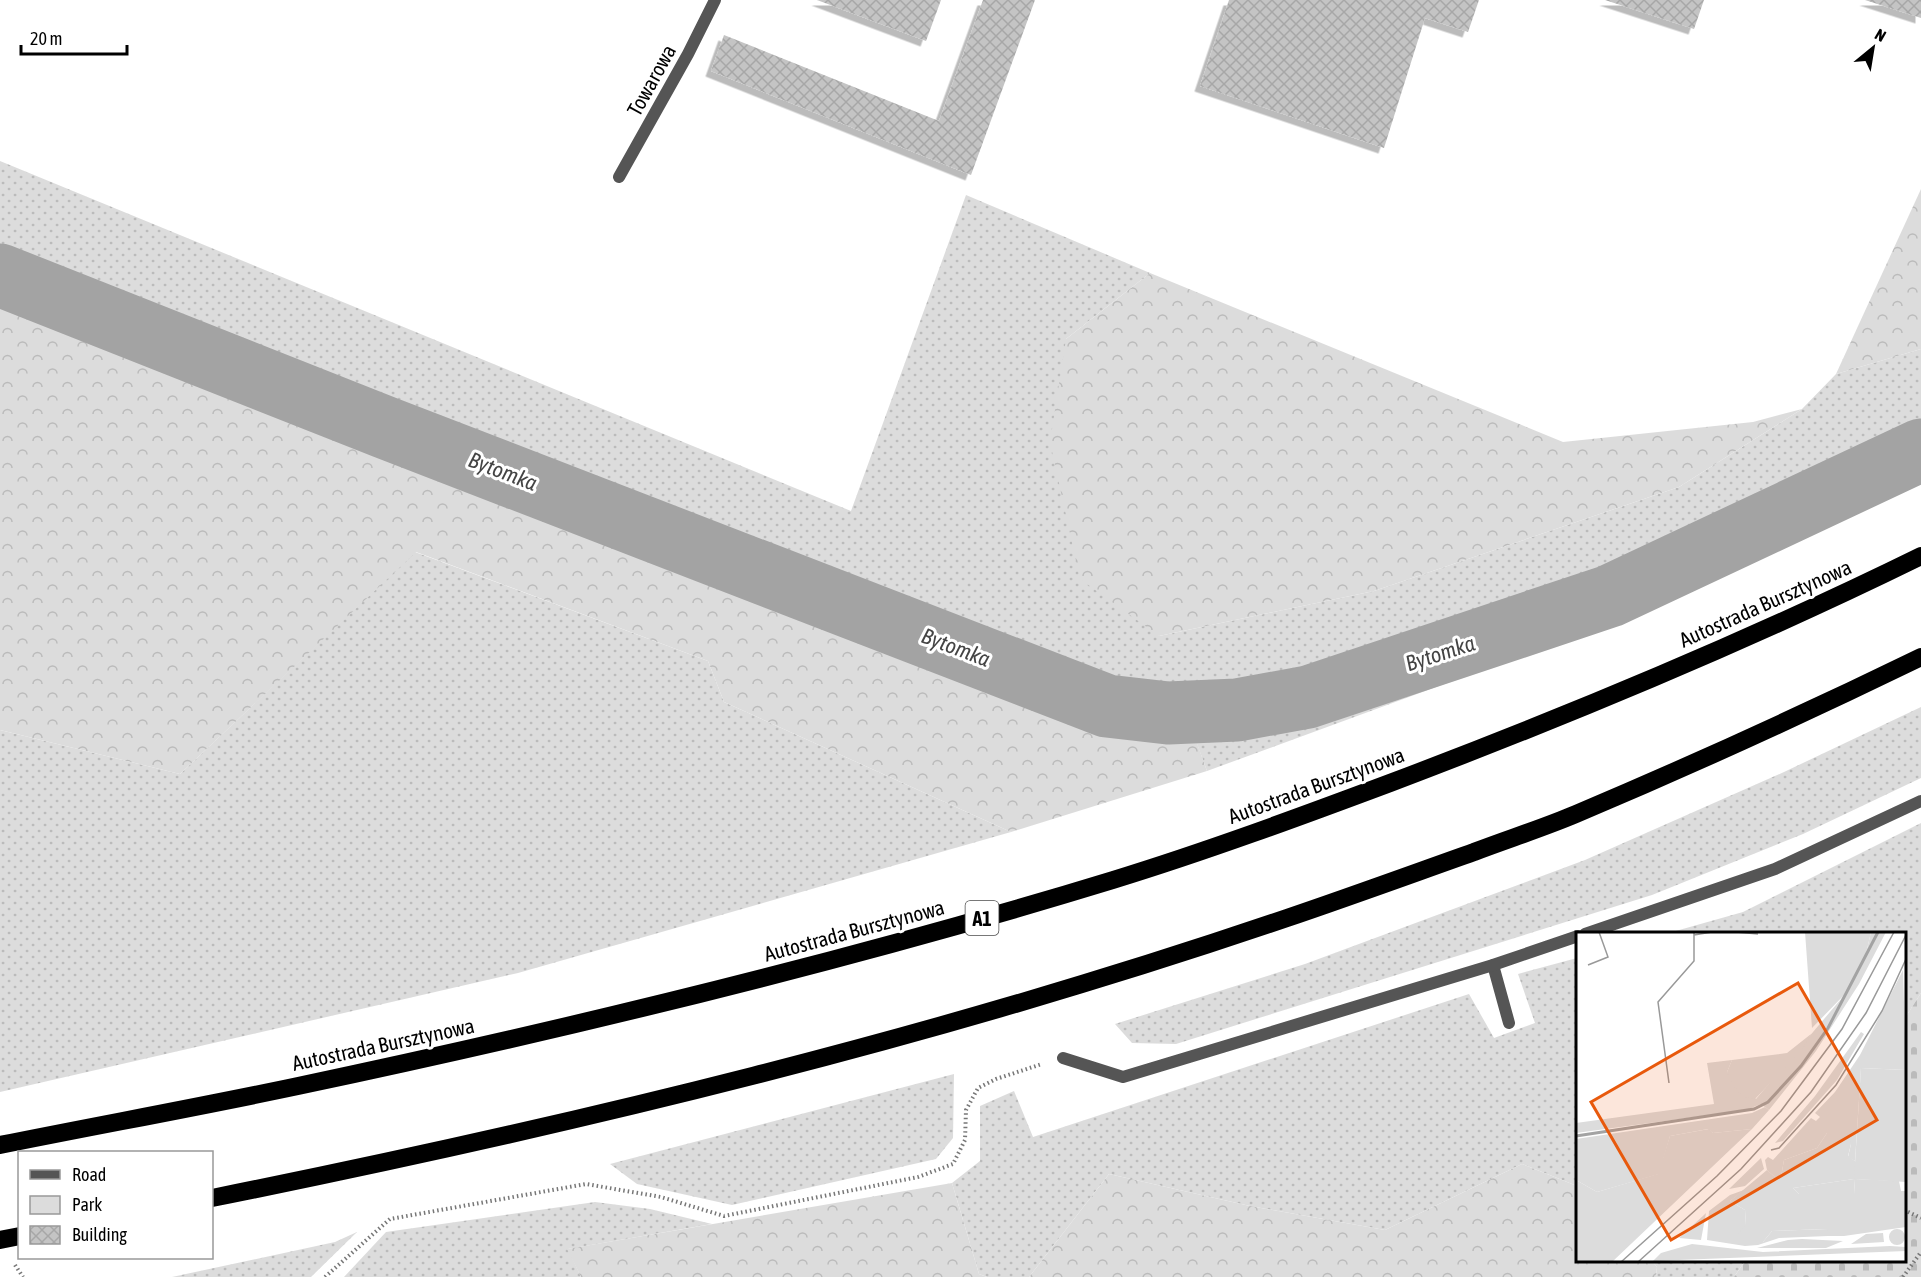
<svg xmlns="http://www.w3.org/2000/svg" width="1921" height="1277" font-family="'Asap Condensed',sans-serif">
	<defs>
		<pattern id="green-dots" width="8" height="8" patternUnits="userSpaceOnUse" patternTransform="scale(1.5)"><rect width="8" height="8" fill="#dcdcdc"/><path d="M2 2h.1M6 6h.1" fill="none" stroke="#bbb" stroke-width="1.8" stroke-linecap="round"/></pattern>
		<pattern id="forest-crowns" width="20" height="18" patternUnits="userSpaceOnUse" patternTransform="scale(1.5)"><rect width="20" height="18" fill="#dcdcdc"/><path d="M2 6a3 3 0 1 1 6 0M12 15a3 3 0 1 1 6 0" fill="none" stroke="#bbb"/></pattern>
		<pattern id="cemetery-stones" width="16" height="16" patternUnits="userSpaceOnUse" patternTransform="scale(1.5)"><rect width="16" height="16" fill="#dcdcdc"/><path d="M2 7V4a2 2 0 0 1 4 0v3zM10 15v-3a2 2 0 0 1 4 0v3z" fill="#bbb"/></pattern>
		<pattern id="building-cross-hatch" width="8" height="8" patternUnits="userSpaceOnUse" patternTransform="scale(1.5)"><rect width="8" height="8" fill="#c4c4c4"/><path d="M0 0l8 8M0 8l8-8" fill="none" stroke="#a7a7a7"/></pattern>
		<filter id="shadow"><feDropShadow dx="-5.5" dy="5.5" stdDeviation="0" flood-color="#0004"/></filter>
	</defs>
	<rect width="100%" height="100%" fill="#fff"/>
	<g fill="url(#green-dots)">
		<polygon points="0,161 851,511 966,195 1150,273 1066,339 1159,636 1374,591 1679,487 1802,409 1836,374 1921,349 1921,473 1770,548 1529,653 1207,771 1179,695 1159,694 1051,677 0,246"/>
		<polygon points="415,552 708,661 724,702 1011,832 518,973 0,1092 0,730 180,774"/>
		<polygon points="1921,707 1921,778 1803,834 1652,895 1176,1044 1132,1043 1115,1024 1305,964 1585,860 1784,772"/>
		<polygon points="1921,823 1921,993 1905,1018 1904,934 1665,934 1743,912"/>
		<polygon points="1577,958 1577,1186 1522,1164 1385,1230 1250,1206 1109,1174 1029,1277 987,1277 979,1274 952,1183 980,1161 980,1106 1014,1091 1033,1137 1469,994 1494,1038 1535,1023 1518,974"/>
		<polygon points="954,1074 953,1138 936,1159 732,1205 637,1184 610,1164"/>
		<polygon points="595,1202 650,1209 712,1224 568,1249 581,1277 344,1277 386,1232"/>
		<polygon points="357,1232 311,1277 172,1277 335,1242"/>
		<polygon points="1652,1261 1745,1261 1734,1277 1656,1277 1657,1267"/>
	</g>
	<g fill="url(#forest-crowns)">
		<polygon points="1921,189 1921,349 1836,374"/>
		<polygon points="1150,273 1563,442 1753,422 1802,409 1679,487 1374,591 1159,636 1080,579 1050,442 1066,339"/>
		<polygon points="0,301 144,359 1077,727 1193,732 1207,771 1011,832 724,702 708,661 416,552 180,774 0,730"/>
		<polygon points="1522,1164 1577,1186 1578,1260 1652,1261 1657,1267 1656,1277 1029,1277 1109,1174 1250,1206 1385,1230"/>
		<polygon points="952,1183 979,1274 987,1277 581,1277 567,1249"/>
	</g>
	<polygon fill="url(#cemetery-stones)" points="1921,993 1921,1277 1734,1277 1745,1261 1904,1260 1905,1018"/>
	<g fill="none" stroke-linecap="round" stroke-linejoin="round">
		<polyline stroke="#a3a3a3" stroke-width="63" points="0,275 384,427 1107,706 1168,713 1237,710 1308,697 1610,596 1921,450"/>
	</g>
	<g fill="url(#building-cross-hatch)" filter="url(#shadow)">
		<polygon points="817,0 941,0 926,41"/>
		<polygon points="983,0 1035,0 971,175 711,71 724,35 939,121"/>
		<polygon points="1229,0 1479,0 1468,32 1425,18 1384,148 1200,86"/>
		<polygon points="1605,0 1704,0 1694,29"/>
		<polygon points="1865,0 1921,0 1921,18"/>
	</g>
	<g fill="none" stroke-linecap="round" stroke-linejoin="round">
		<g stroke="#777" stroke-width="4" stroke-dasharray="1.5 3" stroke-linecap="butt">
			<polyline points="1904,1210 1921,1218"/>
			<polyline points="15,1265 23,1277"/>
			<polyline points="325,1277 390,1219 586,1184 661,1197 724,1216 918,1177 953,1164 965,1140 966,1110 978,1088 996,1079 1042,1064"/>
			<polyline points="1903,1277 1921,1252"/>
		</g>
		<g stroke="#555" stroke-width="12">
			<polyline points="1585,934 1775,869 1921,801"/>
			<polyline points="1493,965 1509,1023"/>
			<polyline points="1063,1058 1123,1077 1493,965 1578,936"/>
		</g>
		<polyline stroke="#555" stroke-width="12" points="619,177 688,54 715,0"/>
		<g stroke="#000" stroke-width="18">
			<path d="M0 1145C99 1125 199 1107 298 1086 572 1028 845 962 1113 880 1207 851 1299 817 1390 783 1570 715 1748 641 1921 556"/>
			<path d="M212 1198C574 1125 936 1038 1287 918 1349 897 1412 874 1474 852 1508 839 1543 828 1576 814 1692 765 1808 712 1921 657"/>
			<polyline points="0,1240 20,1236"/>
		</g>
	</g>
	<g text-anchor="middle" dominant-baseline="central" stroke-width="6" stroke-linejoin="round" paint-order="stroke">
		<rect fill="#fff" stroke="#4c4c4c" stroke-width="1.5" x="965.5" y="901" width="33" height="34" rx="4.5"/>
		<g font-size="20" font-weight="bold" fill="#000">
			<text x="982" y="918">A1</text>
		</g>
		<g font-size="21" fill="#000" stroke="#fff">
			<text transform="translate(651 80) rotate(-61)">Towarowa</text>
			<text transform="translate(1765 603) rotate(-24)">Autostrada Bursztynowa</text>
			<text transform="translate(1316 785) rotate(-20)">Autostrada Bursztynowa</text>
			<text transform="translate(854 930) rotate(-15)">Autostrada Bursztynowa</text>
			<text transform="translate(383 1044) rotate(-12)">Autostrada Bursztynowa</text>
		</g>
		<g font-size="22" font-style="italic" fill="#444" stroke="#fff">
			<text transform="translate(503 471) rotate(21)">Bytomka</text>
			<text transform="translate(956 647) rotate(21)">Bytomka</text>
			<text transform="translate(1440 653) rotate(-18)">Bytomka</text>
		</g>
	</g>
	<g transform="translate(1576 932)">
		<rect width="330" height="330" fill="#fff"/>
		<path d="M295 0H310L283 52 240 119 193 178 185 172 170 178 0 201V191L138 172 131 131 156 128 151 140 180 167 271 60 289 26ZM327 38 330 138 285 136 279 229 272 225 275 212 251 201 241 216 208 228 205 245 200 246 191 238 189 228 192 225 197 228 235 186 240 189 244 185 239 181 259 160 284 123ZM285 100 288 102 261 148 207 209 199 211 239 164ZM133 197 137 201 176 197 36 330H0V248L21 260 82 242 94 204ZM185 226 188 237 169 254 153 257ZM278 247 279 262H223L217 256ZM168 258 154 269 169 278 170 293 187 310 196 299 252 297V304L203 306 182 313 169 314 131 308 133 279 154 263ZM130 281 125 308 103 306 128 283ZM313 305a8 8 0 1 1 16 0a8 8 0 1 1-16 0ZM307 301 308 310 275 312 290 302ZM212 308 226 307 267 309 250 316H181ZM116 312 187 320 314 314 330 315V319L77 329 85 321Z" fill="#dcdcdc"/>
		<path d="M229 0H295L289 26 271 60 236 96ZM235 102 226 118 179 167 167 165 156 152 151 140 156 128 211 121ZM189 175 193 178 176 197 137 201 132 197 94 204 83 242 21 260 0 248V207L176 181ZM261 199 272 204 275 212 272 224 279 229V247L323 249 325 259H330V295L268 304H252L251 297 196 299 187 310 165 311 161 303 170 293 169 278 154 269 191 238 200 246 205 245 208 228 241 216 251 201ZM278 247 279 262H223L217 256Z" fill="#dcdcdc" fill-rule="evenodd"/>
		<path d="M285 136 330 138V250L278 247Z" fill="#dcdcdc"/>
		<path fill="none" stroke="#a3a3a3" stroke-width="3" d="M0 204 178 177 192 170 225 134 252 96 302 0"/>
		<path fill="none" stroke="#999" stroke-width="1.5" d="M160 0 182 2M118 3 136 0M12 33 32 25 23 0M93 151 82 70 118 29V0M195 218 203 216 260 153 306 79 330 27M45 330 141 244 205 179 266 97 318 0M62 330 165 237 235 160 290 81 330 3"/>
		<path fill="#e8590c" fill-opacity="0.15" stroke="#e8590c" stroke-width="3" d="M222 51 301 188 95 308 15 170Z"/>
		<rect width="330" height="330" fill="none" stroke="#000" stroke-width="3"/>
	</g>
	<rect x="18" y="1151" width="195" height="108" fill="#ffffff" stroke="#999999" stroke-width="1.5"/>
	<rect x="30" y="1170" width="30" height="9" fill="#555555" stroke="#999999" stroke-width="1.5"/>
	<text x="72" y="1181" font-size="18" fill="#000000">Road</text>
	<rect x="30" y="1196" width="30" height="18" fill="#dcdcdc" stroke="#999999" stroke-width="1.5"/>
	<text x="72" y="1211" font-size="18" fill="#000000">Park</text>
	<rect x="30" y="1226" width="30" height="18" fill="url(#building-cross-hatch)" stroke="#999999" stroke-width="1.5"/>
	<text x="72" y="1241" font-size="18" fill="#000000">Building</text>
	<g transform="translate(1873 48) rotate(30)" stroke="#ffffff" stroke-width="4.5" paint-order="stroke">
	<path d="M0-4.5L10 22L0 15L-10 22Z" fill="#000000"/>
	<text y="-9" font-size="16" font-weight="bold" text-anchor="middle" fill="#000000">N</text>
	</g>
	<path d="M21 45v9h106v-9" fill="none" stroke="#000000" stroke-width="3"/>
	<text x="30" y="45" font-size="18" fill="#000000" stroke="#ffffff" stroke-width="4.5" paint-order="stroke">20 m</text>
</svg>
